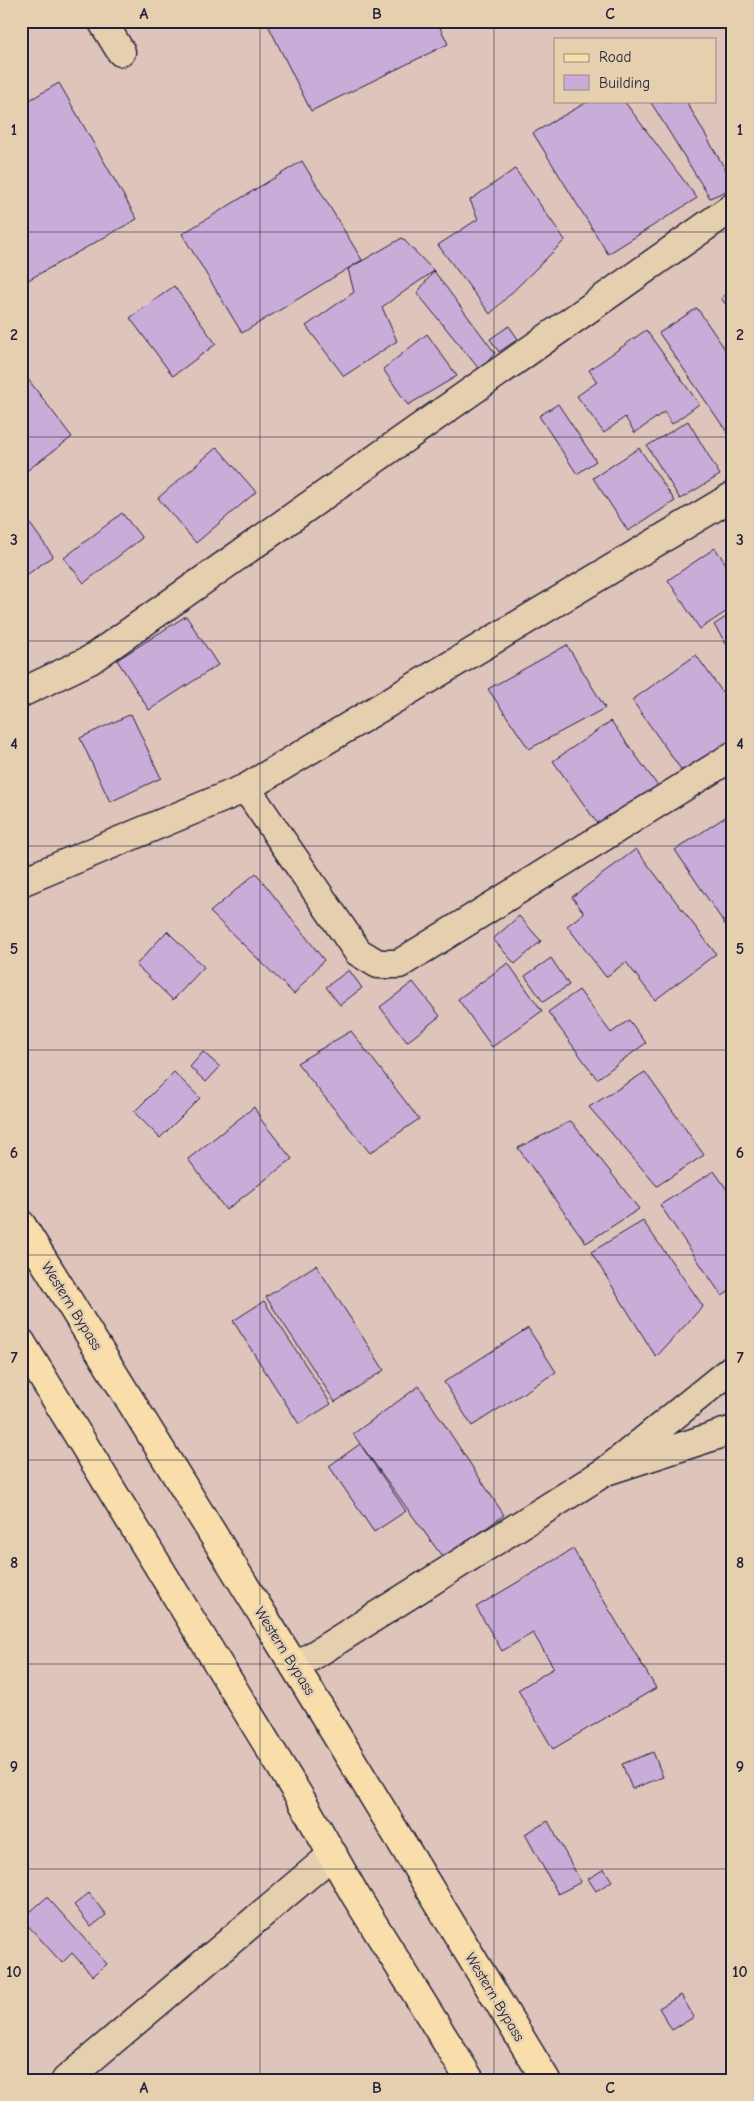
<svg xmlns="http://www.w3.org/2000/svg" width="754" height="2101" font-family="'Comic Neue',sans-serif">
	<rect width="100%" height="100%" fill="#dec4bb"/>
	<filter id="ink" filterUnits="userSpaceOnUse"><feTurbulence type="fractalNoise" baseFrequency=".02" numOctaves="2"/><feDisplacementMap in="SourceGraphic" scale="10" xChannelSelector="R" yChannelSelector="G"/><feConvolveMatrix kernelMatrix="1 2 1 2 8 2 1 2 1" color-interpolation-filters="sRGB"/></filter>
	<g filter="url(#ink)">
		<g fill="#caacd8" stroke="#22223b">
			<polygon points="266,21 437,21 448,44 311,111"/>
			<polygon points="59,83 137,219 21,284 21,105"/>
			<polygon points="589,101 624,101 697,198 608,254 533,133"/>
			<polygon points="650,101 686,101 733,183 733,188 710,198"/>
			<polygon points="302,161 362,260 242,333 182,234"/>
			<polygon points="515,169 565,240 490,314 438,245 478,219 470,200"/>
			<polygon points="402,238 434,271 382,307 397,341 344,376 306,326 354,292 348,269"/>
			<polygon points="434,271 495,353 480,370 417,293"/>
			<polygon points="174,286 216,344 173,376 130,318"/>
			<polygon points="733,289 733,314 721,298"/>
			<polygon points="697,308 733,361 733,441 659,333"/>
			<polygon points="509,326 518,339 499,352 490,339"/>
			<polygon points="646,330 699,404 672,424 664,412 635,433 625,417 604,433 577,396 597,382 589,370"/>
			<polygon points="427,334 457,376 408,405 383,369"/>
			<polygon points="21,370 72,437 21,475"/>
			<polygon points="558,404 596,461 577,474 539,416"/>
			<polygon points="688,421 720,475 680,499 647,446"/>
			<polygon points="217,447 256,492 196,543 158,498"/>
			<polygon points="639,448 675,501 628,531 593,478"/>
			<polygon points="21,511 53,556 21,579"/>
			<polygon points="122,513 142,538 84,583 64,558"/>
			<polygon points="715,548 733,574 733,607 700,629 668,580"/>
			<polygon points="733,612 733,641 727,645 714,625"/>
			<polygon points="186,616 218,665 149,710 117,660"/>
			<polygon points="567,645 605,708 529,749 488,689"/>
			<polygon points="696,655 733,707 733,742 685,775 632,700"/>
			<polygon points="131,714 161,778 110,802 80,738"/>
			<polygon points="611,721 660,789 602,830 553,761"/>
			<polygon points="733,812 733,936 675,850"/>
			<polygon points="636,849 716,954 655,1000 626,962 606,977 567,926 584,913 572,897"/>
			<polygon points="256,873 324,960 294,994 210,912"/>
			<polygon points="519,916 541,941 515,964 493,939"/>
			<polygon points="167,931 204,967 173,1000 136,965"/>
			<polygon points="551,958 569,985 543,1002 525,976"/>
			<polygon points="508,963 542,1011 492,1047 458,999"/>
			<polygon points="349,970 362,988 340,1005 326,987"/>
			<polygon points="413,982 440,1016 407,1042 380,1007"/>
			<polygon points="579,990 611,1033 629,1020 646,1043 597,1079 548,1012"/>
			<polygon points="351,1031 419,1119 370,1153 297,1063"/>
			<polygon points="203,1052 220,1067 206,1082 190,1067"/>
			<polygon points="174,1072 200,1098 160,1138 134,1112"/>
			<polygon points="645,1072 704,1155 657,1186 589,1107"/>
			<polygon points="254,1107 262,1121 292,1159 226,1210 188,1159"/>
			<polygon points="571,1121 639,1209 586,1243 518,1148"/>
			<polygon points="714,1171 733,1198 733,1289 722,1296 660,1205"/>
			<polygon points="643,1221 703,1306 656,1357 591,1252"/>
			<polygon points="316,1265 384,1370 335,1402 266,1297"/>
			<polygon points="264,1301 331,1404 299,1424 233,1321"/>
			<polygon points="528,1328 556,1372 472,1426 444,1382"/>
			<polygon points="419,1386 504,1515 444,1559 353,1434"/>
			<polygon points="360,1444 406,1511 374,1532 329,1466"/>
			<polygon points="573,1549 656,1688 553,1749 518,1690 554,1668 533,1633 502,1651 476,1607"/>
			<polygon points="653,1752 663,1777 632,1789 622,1764"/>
			<polygon points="548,1821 581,1882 558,1894 525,1834"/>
			<polygon points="604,1869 612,1881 596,1891 588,1879"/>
			<polygon points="89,1893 106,1915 91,1927 74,1905"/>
			<polygon points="47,1897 107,1964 93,1976 72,1953 62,1963 22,1919"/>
			<polygon points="681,1995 694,2017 672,2030 659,2008"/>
		</g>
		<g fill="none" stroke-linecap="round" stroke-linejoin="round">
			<g stroke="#22223b" stroke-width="31">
				<g id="street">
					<polyline points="102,21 121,52"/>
					<polyline points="21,693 90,660 733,207"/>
					<polyline points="246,788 358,952 378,964 399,964 733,756"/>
					<polyline points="21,882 246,788 733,496"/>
					<polyline points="733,1368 606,1471 733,1430"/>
					<polyline points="295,1667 606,1471"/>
				</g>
			</g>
			<g stroke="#22223b" stroke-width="31">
				<polyline id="secondary" points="66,2080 333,1854"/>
			</g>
			<g stroke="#22223b" stroke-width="31">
				<g id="primary">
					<polyline points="21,1224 295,1667 546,2080"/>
					<polyline points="21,1342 302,1801 354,1893 470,2080"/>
				</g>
			</g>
			<use href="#street" stroke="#e6cfaf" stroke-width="28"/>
			<use href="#secondary" stroke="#e6cfaf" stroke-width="28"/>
			<use href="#primary" stroke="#f9deab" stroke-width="28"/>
		</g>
	</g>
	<path fill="none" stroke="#22223b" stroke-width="1" stroke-opacity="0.55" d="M260 21V2080M494 21V2080M21 232H733M21 437H733M21 641H733M21 846H733M21 1050H733M21 1255H733M21 1460H733M21 1664H733M21 1869H733"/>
	<g text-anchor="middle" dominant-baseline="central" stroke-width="5" stroke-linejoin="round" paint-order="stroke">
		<g font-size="15" fill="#22223b" stroke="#e6cfaf">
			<text transform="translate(72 1306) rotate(58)">Western Bypass</text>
			<text transform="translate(285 1651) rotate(58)">Western Bypass</text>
			<text transform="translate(495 1997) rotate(59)">Western Bypass</text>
		</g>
	</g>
	<rect width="754" height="2101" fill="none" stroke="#e6cfaf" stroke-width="55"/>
	<rect x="554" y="38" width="162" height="65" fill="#e6cfaf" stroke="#988a81"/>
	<rect x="564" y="54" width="25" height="8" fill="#f9deab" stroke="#988a81"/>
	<text x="599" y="62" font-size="15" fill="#22223b">Road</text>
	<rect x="564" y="75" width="25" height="15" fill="#caacd8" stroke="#988a81"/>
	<text x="599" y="88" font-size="15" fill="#22223b">Building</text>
	<rect x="28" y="28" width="698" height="2046" fill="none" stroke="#22223b" stroke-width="2"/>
	<g font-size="16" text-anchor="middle" font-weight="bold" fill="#22223b">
		<text x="144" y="19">A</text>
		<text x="377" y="19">B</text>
		<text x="610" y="19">C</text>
		<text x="14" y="135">1</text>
		<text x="740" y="135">1</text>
		<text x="14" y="340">2</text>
		<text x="740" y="340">2</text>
		<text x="14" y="545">3</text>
		<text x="740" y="545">3</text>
		<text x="14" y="749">4</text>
		<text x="740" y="749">4</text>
		<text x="14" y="954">5</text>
		<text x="740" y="954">5</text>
		<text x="14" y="1158">6</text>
		<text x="740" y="1158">6</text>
		<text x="14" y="1363">7</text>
		<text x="740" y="1363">7</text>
		<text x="14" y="1568">8</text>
		<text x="740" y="1568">8</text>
		<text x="14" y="1772">9</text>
		<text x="740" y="1772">9</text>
		<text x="14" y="1977">10</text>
		<text x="740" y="1977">10</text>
		<text x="144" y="2093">A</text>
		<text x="377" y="2093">B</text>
		<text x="610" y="2093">C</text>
	</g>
</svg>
